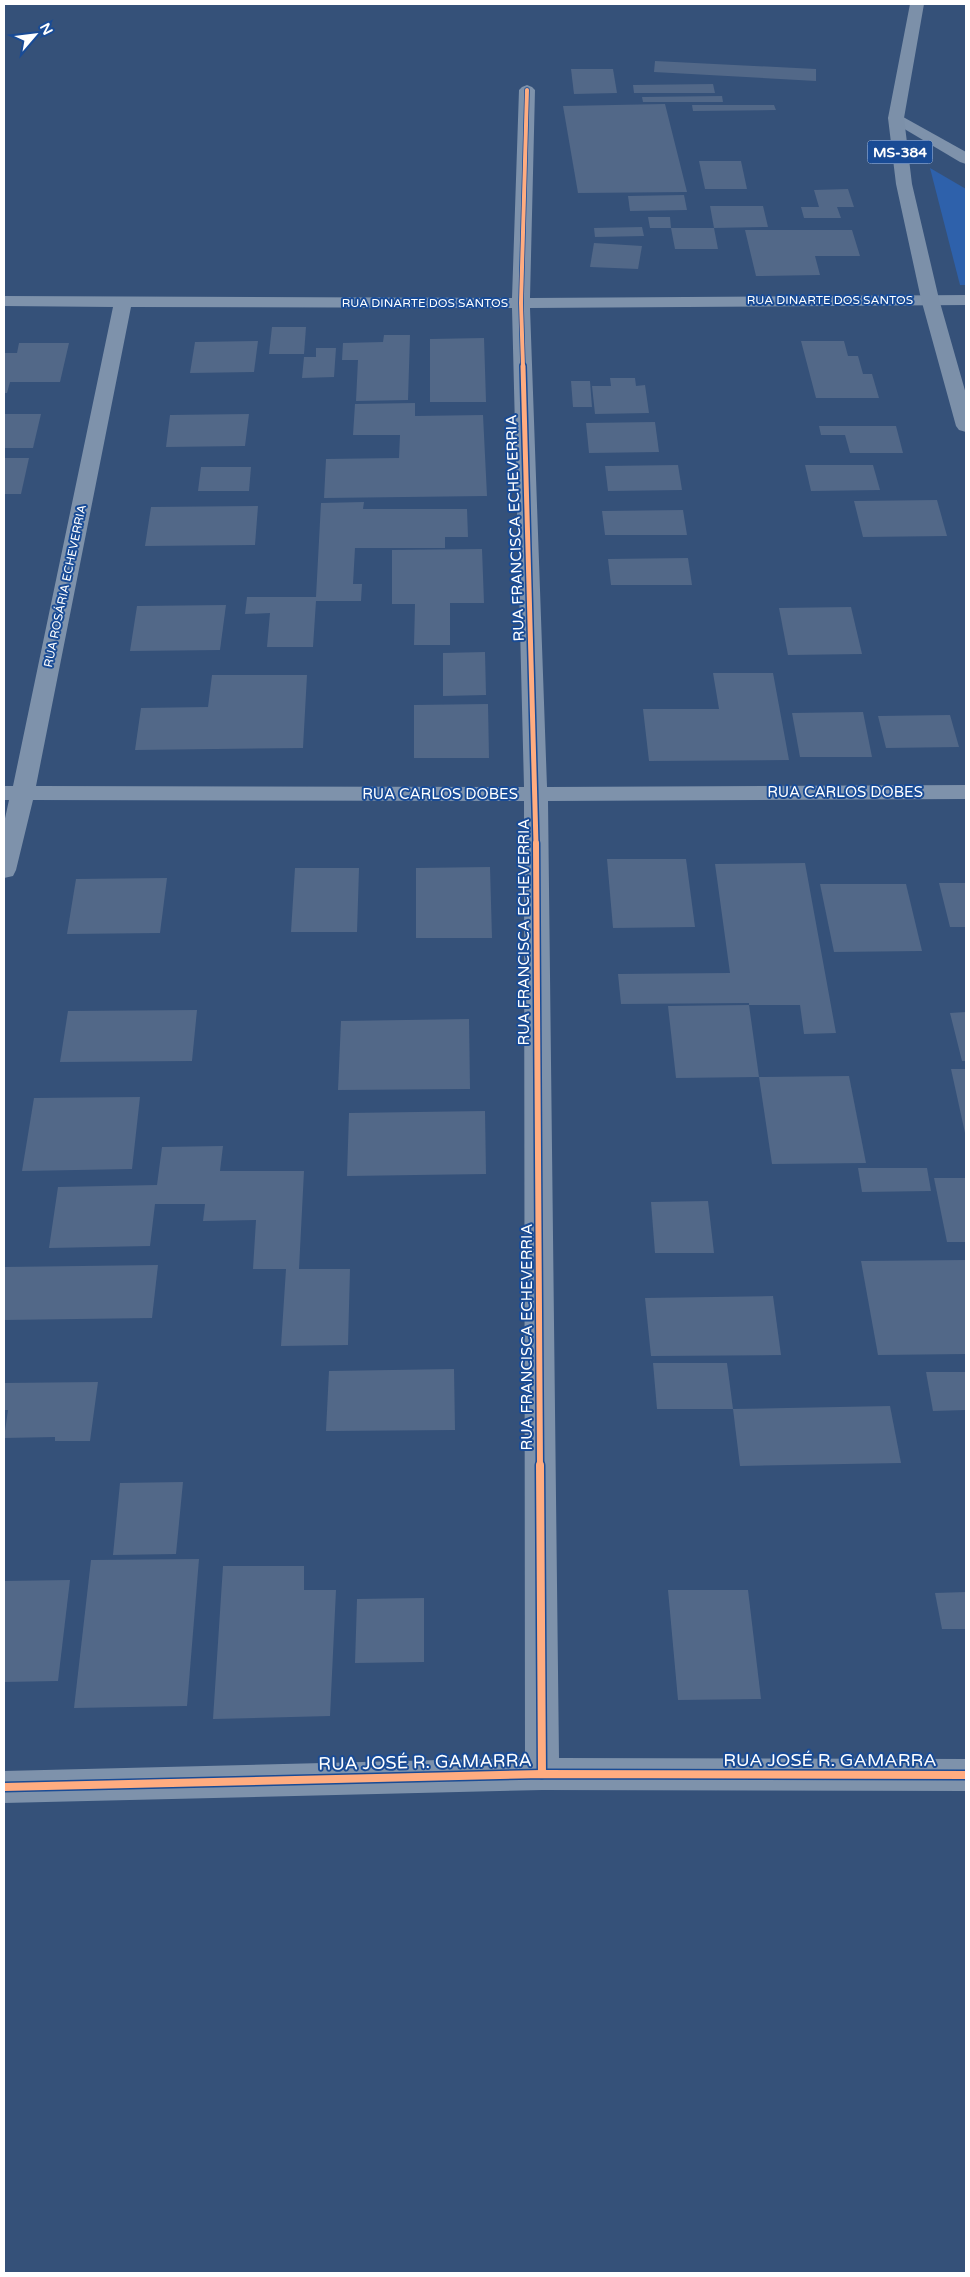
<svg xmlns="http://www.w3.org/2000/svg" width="970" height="2277" font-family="'Varela Round',sans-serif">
	<rect width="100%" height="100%" fill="#355179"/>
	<polygon fill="#2e61ab" points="930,168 966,189 966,285 960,285"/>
	<g fill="#526888">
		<polygon points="655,61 816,69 816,81 654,72"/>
		<polygon points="571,69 613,69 617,93 574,94"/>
		<polygon points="713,84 715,93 634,93 633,85"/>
		<polygon points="722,96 723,102 643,102 642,97"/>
		<polygon points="665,104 687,192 578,193 563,106"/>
		<polygon points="692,105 774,105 776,110 693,111"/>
		<polygon points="699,161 741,161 747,189 705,189"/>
		<polygon points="848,189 854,207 837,207 841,218 804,218 801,207 819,207 814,190"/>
		<polygon points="684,195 687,210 630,211 628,196"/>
		<polygon points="710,206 763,206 768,227 714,228 718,249 675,249 671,228 650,228 648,217 670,217 671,228 714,228"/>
		<polygon points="642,227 644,236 595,237 594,228"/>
		<polygon points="745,230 852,230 860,256 815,256 820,275 756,276"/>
		<polygon points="594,243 642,246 638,269 590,267"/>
		<polygon points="272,327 306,327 304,354 269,354"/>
		<polygon points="384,335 410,335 408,400 356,401 358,360 342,360 343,343 383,342"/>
		<polygon points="484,338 486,402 430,402 430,339"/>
		<polygon points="258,341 254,372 190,373 195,342"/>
		<polygon points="801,341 844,341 848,356 858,356 863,374 872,374 879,398 816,398"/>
		<polygon points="19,343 69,343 60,382 10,382 7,393 4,393 4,353 17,353"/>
		<polygon points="316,348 336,348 334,377 302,378 304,357 316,357"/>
		<polygon points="610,378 635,378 636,386 645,385 649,413 595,414 592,386 611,386"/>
		<polygon points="571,381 590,381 592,407 573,407"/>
		<polygon points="415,403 415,416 483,415 487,496 324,498 326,459 399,458 400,435 353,435 355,404"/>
		<polygon points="4,414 41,414 33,448 4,448"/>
		<polygon points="249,414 245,446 166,447 170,415"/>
		<polygon points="655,422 659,452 589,453 586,423"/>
		<polygon points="819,426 896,426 903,453 850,453 845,435 821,435"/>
		<polygon points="4,458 29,458 21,494 4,494"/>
		<polygon points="678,465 682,490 608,491 605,466"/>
		<polygon points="805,465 873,465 880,490 811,491"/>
		<polygon points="201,467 251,467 249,491 198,491"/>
		<polygon points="937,500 947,536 863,537 854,501"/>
		<polygon points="364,502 363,509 467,509 468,537 445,537 445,548 355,548 353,584 362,584 361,601 316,601 313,647 267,647 270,613 245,614 247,597 316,597 321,503"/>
		<polygon points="258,506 255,545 145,546 151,507"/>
		<polygon points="683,510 687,535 605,535 602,511"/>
		<polygon points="482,549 484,603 450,603 450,645 414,645 415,604 392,604 392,550"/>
		<polygon points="688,558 692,585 611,585 608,559"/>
		<polygon points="226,605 220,650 130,651 137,606"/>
		<polygon points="851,607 862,654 788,655 779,608"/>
		<polygon points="485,652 486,695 443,696 443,653"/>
		<polygon points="713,673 773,673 789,760 649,761 643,709 719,709"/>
		<polygon points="212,675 307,675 303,748 135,750 141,708 208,707"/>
		<polygon points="488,704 489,758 414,758 414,705"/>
		<polygon points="863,712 872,757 800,757 792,713"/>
		<polygon points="950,715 959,747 886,748 878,716"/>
		<polygon points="607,859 686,859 695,927 613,928"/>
		<polygon points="805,863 836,1033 804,1034 800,1005 749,1005 759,1077 676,1078 668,1006 749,1005 749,1003 621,1004 618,974 730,973 715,864"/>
		<polygon points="490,867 492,938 416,938 416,868"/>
		<polygon points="295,868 359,868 357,932 291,932"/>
		<polygon points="167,878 160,933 67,934 76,879"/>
		<polygon points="939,883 966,883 966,927 950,927"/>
		<polygon points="820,884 906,884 922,951 834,952"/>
		<polygon points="197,1010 192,1061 60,1062 68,1011"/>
		<polygon points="966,1012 966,1061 962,1061 950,1013"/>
		<polygon points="469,1019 470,1089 338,1090 341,1021"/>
		<polygon points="951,1069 966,1069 966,1133 965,1133"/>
		<polygon points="849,1076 866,1163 772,1164 759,1077"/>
		<polygon points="140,1097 132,1169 22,1171 34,1098"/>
		<polygon points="485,1111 486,1174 347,1176 349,1113"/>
		<polygon points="223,1146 220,1171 304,1171 299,1269 350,1269 348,1345 281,1346 286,1269 253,1269 256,1220 203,1221 205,1204 155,1204 150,1246 49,1248 58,1187 157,1185 162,1147"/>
		<polygon points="858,1168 927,1168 931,1191 862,1192"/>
		<polygon points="934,1178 966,1178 966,1242 947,1242"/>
		<polygon points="708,1201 714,1253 655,1253 651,1202"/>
		<polygon points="966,1260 966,1354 878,1355 861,1261"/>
		<polygon points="158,1265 152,1318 4,1320 4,1267"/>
		<polygon points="773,1296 781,1355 651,1356 645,1298"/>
		<polygon points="653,1363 727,1363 733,1409 657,1409"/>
		<polygon points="454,1369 455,1430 326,1431 329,1371"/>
		<polygon points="926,1372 966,1372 966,1410 933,1411"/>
		<polygon points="98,1382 90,1441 55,1441 55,1437 4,1438 8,1410 4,1410 4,1383"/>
		<polygon points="890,1406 901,1463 740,1466 733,1409"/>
		<polygon points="183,1482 176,1554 113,1555 120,1483"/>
		<polygon points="199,1559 187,1706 74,1708 91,1560"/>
		<polygon points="223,1566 304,1566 304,1590 336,1590 330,1716 213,1719"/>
		<polygon points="70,1580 58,1681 4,1682 4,1581"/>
		<polygon points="668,1590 748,1590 761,1699 678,1700"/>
		<polygon points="966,1592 966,1629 942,1629 935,1593"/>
		<polygon points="424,1598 424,1662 355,1663 357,1599"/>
	</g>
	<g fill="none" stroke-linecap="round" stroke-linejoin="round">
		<g fill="#7e92ab" fill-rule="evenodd">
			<path d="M527 85 532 87 535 90 530 298 966 295V305L530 308 547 787 966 785V799L548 801 559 1758 966 1759V1791L542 1790 4 1803V1771L525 1758 524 801 33 800 16 870 13 876 4 878V823L9 800H4V786H13L113 307 4 306V296L512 298 519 90 522 87ZM131 307 512 308 524 787 36 786Z"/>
			<polygon points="896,113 966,152 966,164 960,162 891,121 888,118 891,115"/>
		</g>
		<polygon fill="#7c90a9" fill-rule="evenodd" points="910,4 924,4 904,118 912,184 939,299 966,394 966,432 959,430 956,426 921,299 896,184 888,118"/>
		<g stroke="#194b95" stroke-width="5.5">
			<polyline id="cycleway-far3" points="523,367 521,303 527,90"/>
		</g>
		<g stroke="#194b95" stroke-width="8">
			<polyline id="cycleway-far2" points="523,366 536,844"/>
		</g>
		<g stroke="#194b95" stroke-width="9">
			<polyline id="cycleway-far1" points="536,843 540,1467"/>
		</g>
		<g stroke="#194b95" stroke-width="11">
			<g id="cycleway">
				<polyline points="540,1465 542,1774"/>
				<polyline points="4,1787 542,1774 966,1775"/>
			</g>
		</g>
		<use href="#cycleway-far3" stroke="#ffac80" stroke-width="4"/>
		<use href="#cycleway-far2" stroke="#ffac80" stroke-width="5"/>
		<use href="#cycleway-far1" stroke="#ffac80" stroke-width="6"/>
		<use href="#cycleway" stroke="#ffac80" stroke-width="8"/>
	</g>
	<g text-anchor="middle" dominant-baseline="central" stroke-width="4" stroke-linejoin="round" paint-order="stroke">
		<g font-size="12" fill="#fff" stroke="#194b95">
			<text x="830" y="300">RUA DINARTE DOS SANTOS</text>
			<text x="425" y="303">RUA DINARTE DOS SANTOS</text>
			<text transform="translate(65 586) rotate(-78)">RUA ROSÁRIA ECHEVERRIA</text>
		</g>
		<rect fill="#194b95" stroke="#bac9df" stroke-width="1" x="867.5" y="140.5" width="65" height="23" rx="4"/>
		<g font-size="14" font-weight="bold" fill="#fff">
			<text x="900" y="152">MS-384</text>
		</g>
		<g font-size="15" fill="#fff" stroke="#194b95">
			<text transform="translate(515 528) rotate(-92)">RUA FRANCISCA ECHEVERRIA</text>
			<text x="845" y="792">RUA CARLOS DOBES</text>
			<text x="440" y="794">RUA CARLOS DOBES</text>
			<text transform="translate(524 932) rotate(-90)">RUA FRANCISCA ECHEVERRIA</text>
			<text transform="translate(527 1337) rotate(-90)">RUA FRANCISCA ECHEVERRIA</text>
		</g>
		<g font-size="18" fill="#fff" stroke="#194b95">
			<text x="830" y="1760">RUA JOSÉ R. GAMARRA</text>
			<text transform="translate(425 1762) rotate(-1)">RUA JOSÉ R. GAMARRA</text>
		</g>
	</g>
	<rect width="970" height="2277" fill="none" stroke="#ffffff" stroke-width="10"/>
	<g transform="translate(35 35) rotate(62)" stroke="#194b95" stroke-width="4" paint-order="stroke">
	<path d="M0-4L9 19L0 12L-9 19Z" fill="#ffffff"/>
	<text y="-8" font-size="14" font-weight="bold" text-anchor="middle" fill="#ffffff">N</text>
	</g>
</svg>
